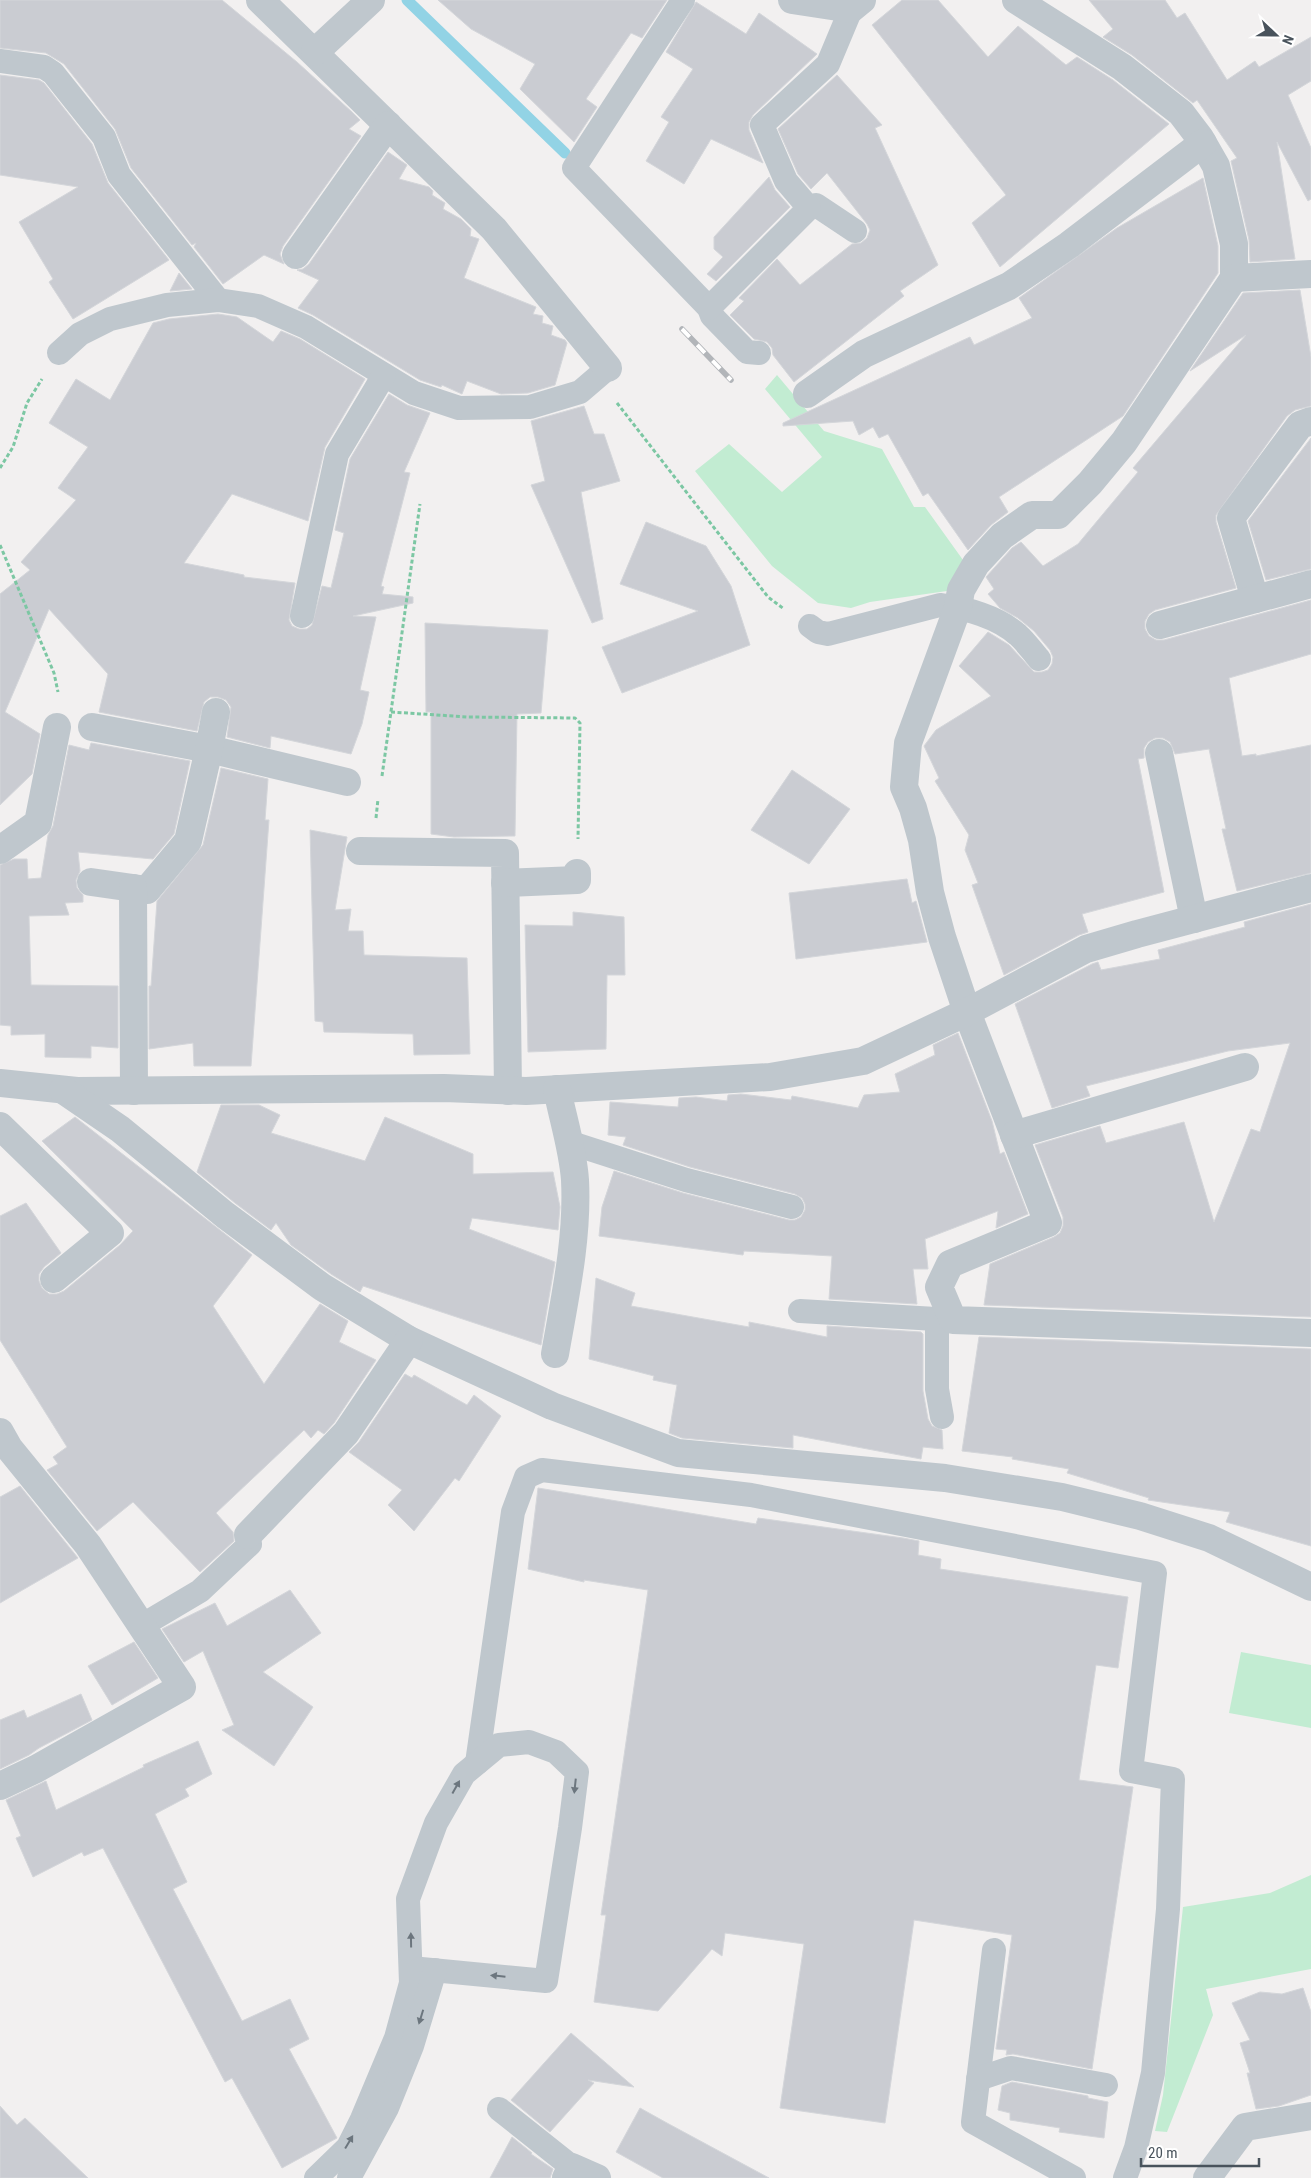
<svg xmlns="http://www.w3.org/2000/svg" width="1311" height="2178" font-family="'Roboto Condensed',sans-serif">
	<rect width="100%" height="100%" fill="#f2f0f0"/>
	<g fill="#c2ecd2">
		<polygon points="777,375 824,431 882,449 914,507 925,507 963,560 947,591 870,602 851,608 818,603 772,566 695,471 729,444 782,492 822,457 765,389"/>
		<polygon points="1241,1652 1311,1665 1311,1728 1229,1713"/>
		<polygon points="1311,1875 1311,1969 1206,1989 1213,2015 1167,2132 1155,2131 1163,2095 1183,1907 1270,1893"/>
	</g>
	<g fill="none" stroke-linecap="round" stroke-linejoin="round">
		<polyline stroke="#92d3e5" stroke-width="11" points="407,0 565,153"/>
	</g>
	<g fill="#caccd2" stroke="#d4d6da">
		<polygon points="0,0 222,0 297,62 352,112 360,120 349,129 361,136 283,246 280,254 284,264 264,255 223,284 194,247 196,243 192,245 131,168 115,129 64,64 46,53 0,48"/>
		<polygon points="438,0 667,0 642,38 631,33 586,99 597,107 574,142 520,89 535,64 471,29"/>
		<polygon points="902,0 938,0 988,57 1018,26 1066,65 1077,57 1113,80 1169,124 1000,267 972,223 1006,195 872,25"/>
		<polygon points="1089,0 1165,0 1177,18 1185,13 1227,80 1255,61 1259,67 1311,37 1311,81 1288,95 1311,148 1311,199 1308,201 1277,142 1295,259 1250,262 1249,240 1231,161 1237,158 1197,100 1193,103 1132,55 1103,37 1113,29"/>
		<polygon points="696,2 746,34 759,13 817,54 753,115 749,122 749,130 763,163 711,139 684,184 646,161 669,122 661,117 693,69 666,52"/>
		<polygon points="0,75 39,80 44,83 92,144 108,183 169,260 73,319 49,282 53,279 19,222 78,187 0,175"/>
		<polygon points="837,75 882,125 875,128 938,265 900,291 904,296 794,382 773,355 772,348 767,342 754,339 730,315 744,301 739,298 777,259 800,285 852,244 861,243 867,238 870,230 867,224 827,173 811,189 798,174 778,129"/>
		<polygon points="388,152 407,165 399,179 429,187 433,191 432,195 445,203 443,209 461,219 471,229 470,236 479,239 464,278 536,307 533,314 543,316 542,323 553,326 551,335 565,340 567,343 555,385 528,393 501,394 467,381 462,394 442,385 441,387 420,380 313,315 298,308 319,280 297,270 303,269 309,264"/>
		<polygon points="769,177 775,190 790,207 716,281 707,274 723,257 714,249 714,237"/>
		<polygon points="1203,178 1218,246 1218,273 1123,416 999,497 1008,512 991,525 968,550 928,493 923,496 888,434 879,438 873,427 859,435 853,421 783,426 783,423 970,337 974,345 1032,318 1019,298 1117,228"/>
		<polygon points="179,273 192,289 170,291"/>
		<polygon points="1300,290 1311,357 1311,406 1295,410 1287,416 1216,515 1216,522 1236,588 1155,610 1149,614 1145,621 1145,629 1149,636 1156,640 1164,640 1311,600 1311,654 1229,678 1242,756 1256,754 1256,756 1311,745 1311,873 1237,891 1222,829 1226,829 1209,749 1175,754 1170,742 1163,738 1155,738 1148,742 1144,748 1144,758 1138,759 1164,892 1082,914 1088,932 1079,935 1004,975 972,885 978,883 965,850 969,835 935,781 939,778 924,746 936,730 991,696 959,666 988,632 1009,645 1034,672 1042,672 1048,670 1052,664 1053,657 1050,650 1034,631 1018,618 1000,608 988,594 994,589 986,577 1012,548 1021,542 1043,566 1078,544 1138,472 1133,468 1246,335 1190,371 1243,293"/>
		<polygon points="218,314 237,317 273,342 281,331 300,339 365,379 325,447 308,521 232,494 184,563 244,575 244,577 295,583 289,620 292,626 299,629 307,629 312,625 322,586 331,588 344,533 335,530 350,459 389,394 407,405 430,413 404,472 410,473 381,586 384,587 382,594 413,597 413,603 353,616 376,617 360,690 369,692 362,724 351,754 271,736 270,748 227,737 231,707 226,700 218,697 210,697 204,702 197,731 99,712 108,674 49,609 5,712 40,734 32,774 0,805 0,594 30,570 21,562 76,500 58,488 88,447 49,423 76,379 110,400 153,323 169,319"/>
		<polygon points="584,406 594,434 604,434 620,481 581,492 603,619 592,623 531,485 545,481 531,421"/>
		<polygon points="1311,438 1311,569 1266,580 1248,521"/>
		<polygon points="646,522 706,546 731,586 750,645 622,693 602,647 698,611 620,584"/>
		<polygon points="425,623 548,630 541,713 517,714 515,836 454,837 431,834 431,712 426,712"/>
		<polygon points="91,743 190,761 174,834 153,859 78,852 80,871 76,880 77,888 83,895 83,902 65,903 69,915 29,916 31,985 118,986 118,1048 91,1046 91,1058 45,1057 45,1034 11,1035 11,1026 0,1025 0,865 14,859 27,859 28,879 41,878 48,835 53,826 69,745 89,750"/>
		<polygon points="221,768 268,779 265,820 269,820 251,1066 194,1066 193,1043 149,1049 149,986 151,986 157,901 203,845"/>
		<polygon points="792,770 850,809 809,864 751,830"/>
		<polygon points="310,830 347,837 335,910 351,909 348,931 363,931 364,955 467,958 470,1054 414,1055 413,1034 324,1032 323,1022 315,1021"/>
		<polygon points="907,879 912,903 916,901 927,942 796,959 789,893"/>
		<polygon points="1311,904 1311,1317 984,1305 990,1264 1054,1237 1060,1233 1063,1226 1063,1217 1035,1145 1100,1126 1106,1143 1184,1122 1214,1222 1251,1129 1260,1132 1290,1043 1228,1051 1086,1086 1090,1096 1052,1108 1015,1004 1092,964 1098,962 1101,970 1160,959 1158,950 1245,927 1244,922"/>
		<polygon points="573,912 624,917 625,975 607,975 606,1049 528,1052 525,925 573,926"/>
		<polygon points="958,1033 992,1121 1000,1154 1004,1152 1028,1214 996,1228 998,1211 925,1239 928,1269 913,1269 917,1304 829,1299 832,1256 744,1251 743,1255 599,1236 602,1207 614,1171 683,1193 789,1220 795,1220 801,1217 805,1210 805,1204 802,1198 795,1194 690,1167 623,1145 626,1137 608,1135 610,1102 678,1107 679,1098 696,1097 727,1101 728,1095 741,1094 791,1100 792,1096 858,1108 864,1095 900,1092 895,1074 935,1055 933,1045"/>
		<polygon points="221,1105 259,1105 280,1115 271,1133 365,1161 385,1117 473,1154 473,1174 553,1172 560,1207 558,1230 472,1218 469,1229 555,1262 541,1345 363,1286 360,1292 331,1274 291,1245 276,1223 271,1230 235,1203 197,1172"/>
		<polygon points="75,1117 252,1255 213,1306 264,1384 320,1304 348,1321 339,1342 376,1360 334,1423 324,1434 318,1430 311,1438 304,1430 216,1513 233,1532 234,1541 200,1572 133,1502 97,1531 47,1470 58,1464 53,1457 67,1447 0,1340 0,1216 26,1203 61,1253 44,1267 39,1274 39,1281 42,1288 49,1294 57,1294 64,1291 120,1245 133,1231 42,1141"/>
		<polygon points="596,1278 635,1293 631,1306 749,1327 749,1322 827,1337 827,1326 921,1332 923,1334 923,1391 928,1419 932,1426 942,1430 943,1449 923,1447 921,1459 793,1435 793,1448 682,1438 669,1433 677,1385 653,1380 654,1376 589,1359"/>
		<polygon points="979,1337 1311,1349 1311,1546 1226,1522 1230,1512 1148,1500 1149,1498 1067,1473 1069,1469 1012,1459 1013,1457 962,1451"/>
		<polygon points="405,1374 412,1378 414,1375 467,1405 474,1395 501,1416 459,1481 455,1478 414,1531 388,1505 402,1490 349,1452 359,1442"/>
		<polygon points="20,1486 78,1558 0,1603 0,1497"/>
		<polygon points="538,1488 756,1524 758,1518 903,1538 919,1541 918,1555 941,1559 940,1569 1128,1597 1118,1668 1096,1665 1079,1780 1133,1787 1092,2069 1013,2054 1006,2055 1007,2050 996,2049 1012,1935 914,1920 885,2123 780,2108 804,1944 725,1933 722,1956 712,1949 658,2011 594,2002 606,1915 601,1915 648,1590 584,1580 584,1582 528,1569"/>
		<polygon points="290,1590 321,1633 263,1672 313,1707 274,1766 222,1730 234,1725 203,1651 184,1662 162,1629 215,1603 227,1626"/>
		<polygon points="134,1642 158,1678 112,1705 88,1666"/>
		<polygon points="81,1694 92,1720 39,1748 29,1755 0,1769 0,1720 24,1710 27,1718"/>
		<polygon points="198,1741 212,1774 185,1789 189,1796 155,1814 187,1882 173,1889 242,2021 290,1999 309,2039 289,2049 337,2138 282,2168 232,2078 225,2082 103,1848 84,1856 82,1852 33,1877 16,1838 21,1836 6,1800 46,1781 56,1810 144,1767 143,1765"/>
		<polygon points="1303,1988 1311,2012 1311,2095 1279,2106 1256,2109 1247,2073 1250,2073 1240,2043 1250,2040 1232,2003 1260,1992 1282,1994"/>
		<polygon points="571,2033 634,2087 588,2080 594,2083 550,2132 511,2100"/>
		<polygon points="1012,2082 1088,2096 1088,2098 1108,2102 1104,2138 1059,2132 1060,2128 1010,2120 1010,2113 998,2110 1002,2086"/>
		<polygon points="0,2106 17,2125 25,2118 88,2178 0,2178"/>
		<polygon points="640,2108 667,2123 769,2178 663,2178 616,2152"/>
		<polygon points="512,2137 532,2153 531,2154 553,2169 550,2178 490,2178"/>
	</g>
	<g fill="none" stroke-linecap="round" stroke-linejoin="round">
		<g stroke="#7cc7a3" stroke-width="3" stroke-dasharray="4 2.5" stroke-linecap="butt">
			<polyline points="617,403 768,597 784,609"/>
			<polyline points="0,468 13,447 27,403 42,379"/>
			<polyline points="0,545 54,673 58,692"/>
			<polyline points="391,712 468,717 575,718 580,723 578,839"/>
			<polyline points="382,776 420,504"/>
			<polyline points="376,818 378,799"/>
		</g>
		<g stroke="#bfc7cd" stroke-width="24">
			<polyline points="683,0 574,168 709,308 712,316 747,352 759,353"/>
			<polyline points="0,61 44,67 53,73 104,137 119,175 218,300"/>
			<polyline points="809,208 816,205 855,231"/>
			<polyline points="709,308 809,208 786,181 762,125 828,64 851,9"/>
			<polyline points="59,353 80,334 110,319 167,305 218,300 258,306 306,327 414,393 459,408 530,407 580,392 608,368"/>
			<polyline points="302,616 337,454 384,375"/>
			<path d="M810 626 818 632 828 634 940 605C966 608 998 617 1018 635 1025 641 1032 651 1039 659"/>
			<polyline points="568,1142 686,1180 792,1207"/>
			<polyline points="800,1311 953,1320"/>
			<polyline points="937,1319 937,1389 942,1417"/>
			<polyline points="141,1626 200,1591 250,1544 248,1535"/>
			<polyline points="477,1763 513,1512 526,1477 542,1470 751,1495 1155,1573 1131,1771 1173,1779 1168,1909 1153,2073 1136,2148 1125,2178"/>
			<polyline points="994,1950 973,2122 1074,2178"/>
			<polyline points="978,2079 1011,2068 1106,2085"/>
			<polyline points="499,2109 572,2167"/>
			<polyline points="316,2178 348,2147 362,2119 396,2038 411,1983 408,1899 436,1823 464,1774 499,1745 529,1742 556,1752 577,1772 570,1828 546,1981 411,1968"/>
			<polyline points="349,2178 387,2108 412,2046 435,1970"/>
		</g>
		<g stroke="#bfc7cd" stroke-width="28">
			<polyline points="260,0 494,229 608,368"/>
			<polyline points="792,0 851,9 862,0"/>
			<polyline points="1016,0 1122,67 1181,113 1200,138 1216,166 1234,244 1234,278 1124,442 1090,483 1058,515 1032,515 1002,536 976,564 961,590 958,607 908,743 904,787 913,808 922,840 930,892 942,937 967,1012 1048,1223 950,1264 939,1287 953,1320 1311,1333"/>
			<polyline points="315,52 371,0"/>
			<polyline points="296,255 388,125"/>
			<polyline points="1234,278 1311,274"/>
			<polyline points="807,394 864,354 1009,286 1069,245 1203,143"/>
			<polyline points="1255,599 1231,518 1300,425 1311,421"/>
			<polyline points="1160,625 1311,584"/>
			<polyline points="92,727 209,749 347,782"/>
			<polyline points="1159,753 1194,919"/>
			<polyline points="0,850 38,823 57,727"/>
			<polyline points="360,851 505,853 508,1091"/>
			<polyline points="91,882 147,890 188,841 209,749 216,712"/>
			<polyline points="505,883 577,880 577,873"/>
			<polyline points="133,888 134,1091"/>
			<polyline points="0,1083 77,1091 444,1088 526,1091 770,1077 863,1061 967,1012 1086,949 1137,934 1311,888"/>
			<polyline points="63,1090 120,1129 225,1215 322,1287 409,1340 552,1406 678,1453 945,1478 1062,1497 1140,1516 1209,1538 1311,1587"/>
			<polyline points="0,1126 110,1233 54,1279"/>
			<polyline points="1014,1135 1245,1067"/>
			<path d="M555 1354C565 1297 578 1238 575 1180 573 1150 563 1119 557 1089"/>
			<polyline points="0,1432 9,1448 88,1545 182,1687 36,1769 0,1786"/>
			<polyline points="248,1535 346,1433 409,1340"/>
			<polyline points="566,2178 572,2167 597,2178"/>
			<polyline points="1207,2178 1245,2127 1311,2116"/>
		</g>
		<g stroke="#b2b5b9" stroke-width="5.5">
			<polyline id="rail" points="682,329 731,380"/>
		</g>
		<use href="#rail" stroke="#fff" stroke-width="4" stroke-dasharray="11" stroke-linecap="butt"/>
	</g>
	<defs><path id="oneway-solid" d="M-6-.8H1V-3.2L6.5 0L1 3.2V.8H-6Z" transform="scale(1.25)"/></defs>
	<g fill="#6c767e">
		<use href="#oneway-solid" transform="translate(575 1786) rotate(96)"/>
		<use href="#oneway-solid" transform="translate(456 1787) rotate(-61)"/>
		<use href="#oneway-solid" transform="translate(411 1940) rotate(-91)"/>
		<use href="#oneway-solid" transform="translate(498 1976) rotate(-174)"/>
		<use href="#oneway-solid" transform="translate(421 2017) rotate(107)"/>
		<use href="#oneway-solid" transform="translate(349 2142) rotate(-59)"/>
	</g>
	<g transform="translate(1276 35) rotate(112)" stroke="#ffffff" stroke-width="4" paint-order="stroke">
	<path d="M0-4L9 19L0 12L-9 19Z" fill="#49535c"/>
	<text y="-8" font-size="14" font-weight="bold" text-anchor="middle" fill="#49535c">N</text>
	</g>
	<path d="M1141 2158v8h118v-8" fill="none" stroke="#49535c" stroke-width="2.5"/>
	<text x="1148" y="2158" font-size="15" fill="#49535c" stroke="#ffffff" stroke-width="4" paint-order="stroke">20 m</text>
</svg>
